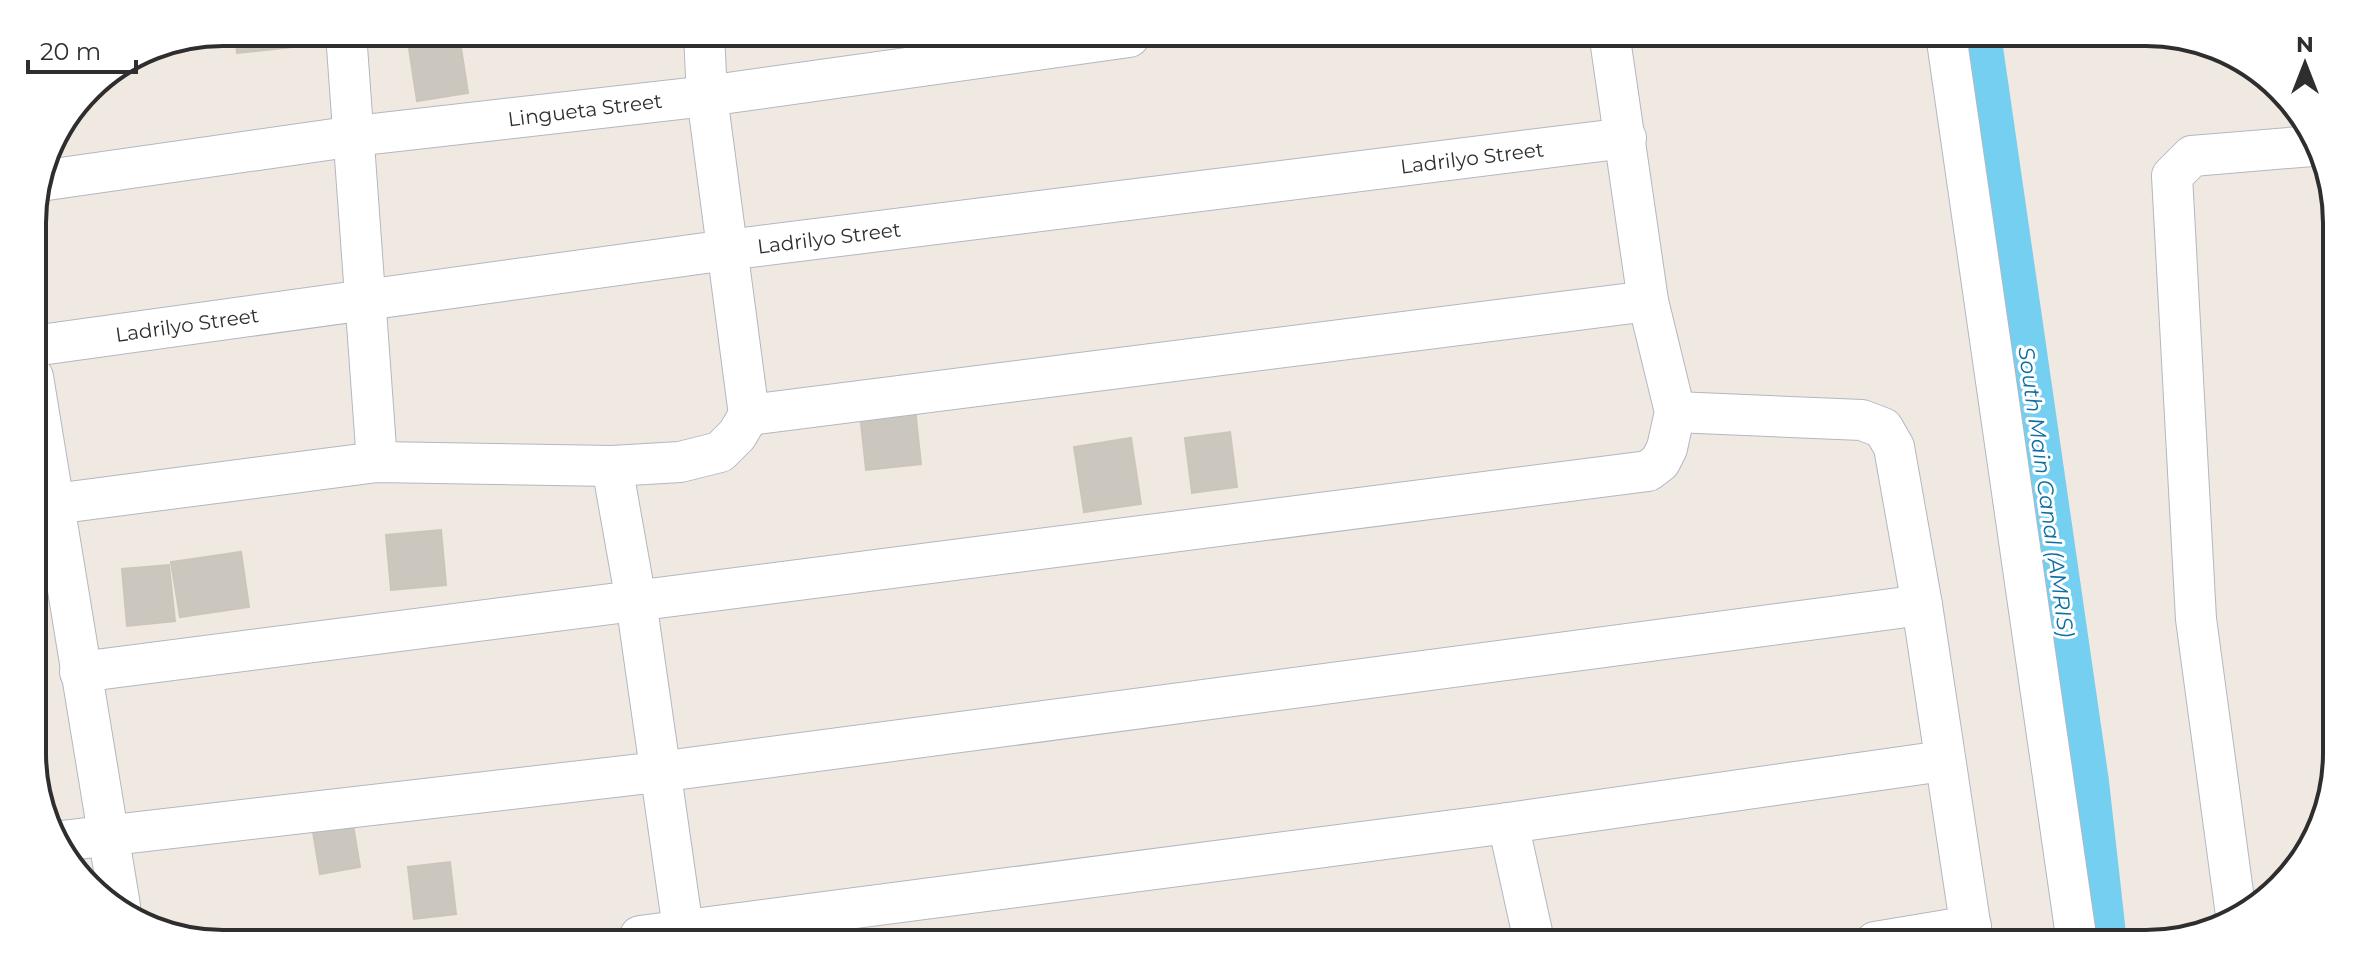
<svg xmlns="http://www.w3.org/2000/svg" width="2369" height="976" font-family="Montserrat,sans-serif">
	<rect width="100%" height="100%" fill="#efe9e1"/>
	<g fill="none" stroke-linecap="round" stroke-linejoin="round">
		<polyline stroke="#75cff0" stroke-width="38" points="1983,41 2090,782 2108,943"/>
	</g>
	<g fill="#cbc7bf" stroke="#cbc5ba" stroke-width="2">
		<polygon points="235,32 300,32 301,46 237,53"/>
		<polygon points="459,35 468,93 417,101 408,42"/>
		<polygon points="915,408 921,464 866,470 860,414"/>
		<polygon points="1230,432 1237,487 1192,493 1185,438"/>
		<polygon points="1131,438 1141,504 1084,512 1074,447"/>
		<polygon points="441,530 446,585 391,590 386,535"/>
		<polygon points="241,552 249,607 180,617 171,562"/>
		<polygon points="169,565 175,621 127,626 122,569"/>
		<polygon points="351,813 360,867 320,874 311,820"/>
		<polygon points="450,862 456,914 414,919 408,867"/>
	</g>
	<g fill="none" stroke-linecap="round" stroke-linejoin="round">
		<g stroke="#b4b7c1" stroke-width="42">
			<g id="minor">
				<polyline points="346,33 377,462"/>
				<polyline points="1947,41 2077,943"/>
				<polyline points="40,181 355,136 707,96 1129,37"/>
				<polyline points="33,346 727,250 1626,138"/>
				<polyline points="33,377 120,906"/>
				<polyline points="1675,412 1862,420 1883,428 1894,447 1922,605 1973,943"/>
				<polyline points="749,415 1648,301"/>
				<polyline points="612,466 636,601 684,936"/>
				<polyline points="54,504 377,462 612,466 680,462 720,452 737,435 749,415 707,96 704,34"/>
				<polyline points="80,672 1648,471 1660,462 1667,448 1675,412 1648,301 1610,39"/>
				<polyline points="1508,823 1534,941"/>
				<polyline points="61,841 658,772 1922,605"/>
				<polyline points="2236,915 2196,619 2172,176 2192,156 2312,146"/>
				<polyline points="640,936 1508,823 1943,761"/>
				<polyline points="1875,942 1971,926"/>
			</g>
		</g>
		<use href="#minor" stroke="#fff" stroke-width="40"/>
	</g>
	<g text-anchor="middle" dominant-baseline="central" stroke-width="6" stroke-linejoin="round" paint-order="stroke">
		<g font-size="20" fill="#2e2e2e" stroke="#fff">
			<text transform="translate(585 110) rotate(-7)">Lingueta Street</text>
			<text transform="translate(1472 158) rotate(-7)">Ladrilyo Street</text>
			<text transform="translate(829 238) rotate(-7)">Ladrilyo Street</text>
			<text transform="translate(187 325) rotate(-8)">Ladrilyo Street</text>
		</g>
		<g font-size="22" font-style="italic" fill="#0d6fa3" stroke="#fff">
			<text transform="translate(2046 492) rotate(82)">South Main Canal (AMRIS)</text>
		</g>
	</g>
	<path d="M0 0H2369V976H0ZM223 46H2146A177 177 0 0 1 2323 223V753A177 177 0 0 1 2146 930H223A177 177 0 0 1 46 753V223A177 177 0 0 1 223 46Z" fill="#fff" fill-rule="evenodd"/>
	<path fill="none" stroke="#2e2e2e" stroke-width="4" d="M223 46H2146A177 177 0 0 1 2323 223V753A177 177 0 0 1 2146 930H223A177 177 0 0 1 46 753V223A177 177 0 0 1 223 46Z"/>
	<g transform="translate(2305 64)" stroke="#ffffff" stroke-width="6" paint-order="stroke">
	<path d="M0-6L14 30L0 20L-14 30Z" fill="#2e2e2e"/>
	<text y="-12" font-size="22" font-weight="bold" text-anchor="middle" fill="#2e2e2e">N</text>
	</g>
	<path d="M28 60v12h108v-12" fill="none" stroke="#2e2e2e" stroke-width="4"/>
	<text x="40" y="60" font-size="24" fill="#2e2e2e" stroke="#ffffff" stroke-width="6" paint-order="stroke">20 m</text>
</svg>
